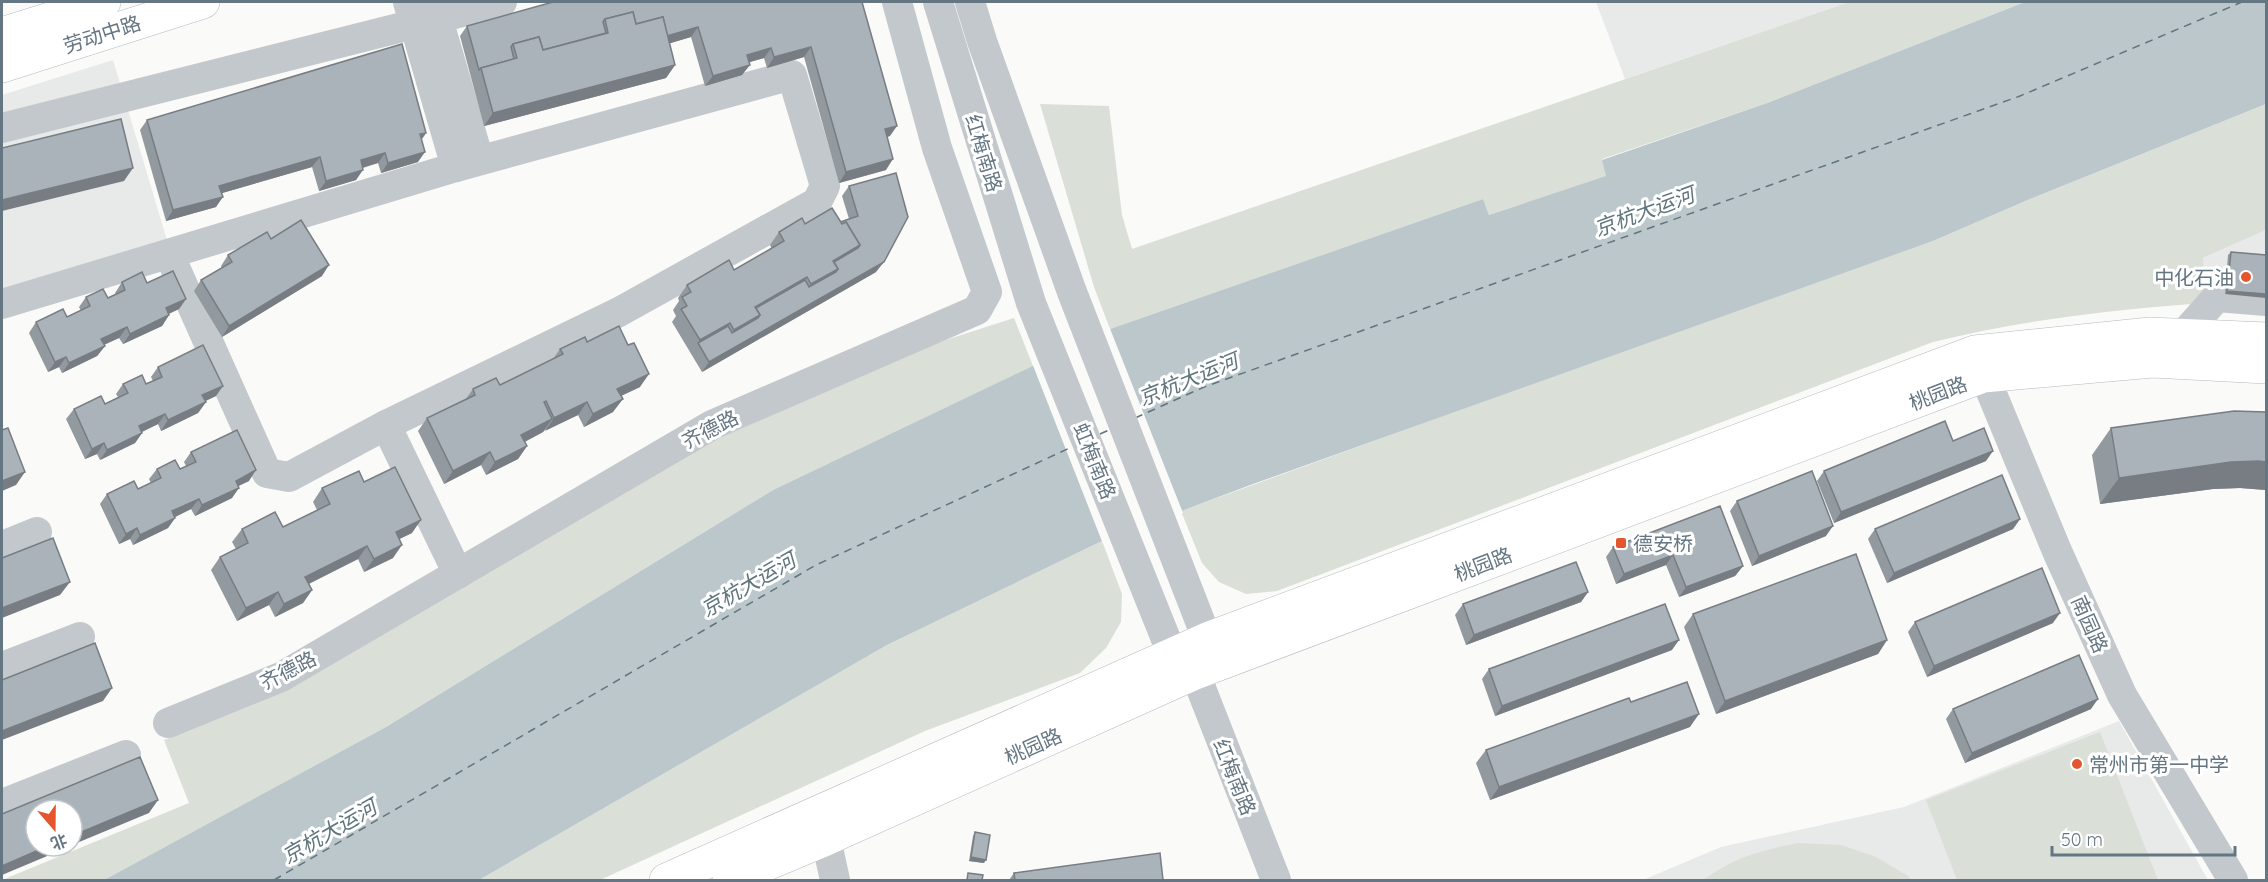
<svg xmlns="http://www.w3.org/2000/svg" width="2268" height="882" font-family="Quicksand,'Noto Sans SC',sans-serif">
	<rect width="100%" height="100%" fill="#fafaf8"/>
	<g fill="#e8e9e9">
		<polygon points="1596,2 1849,2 1625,79"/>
		<polygon points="113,60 170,250 2,301 2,95"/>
		<polygon points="2266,230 2266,308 2207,303 2203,258"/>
		<polygon points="2119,721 2208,880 1643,880 1721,847 1904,807"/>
	</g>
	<g fill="#dadfd7">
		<polygon points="1849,2 2025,2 1770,102 1602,159 1607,176 1489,215 1483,199 1110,329 1094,287 1040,104 1109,106 1122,215 1132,249"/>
		<path d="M2266 104V230L2203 258 2207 303C2115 309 2023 320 1933 342L1277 591 1246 594 1219 582 1202 563 1181 511 1616 353 1933 241 2030 199Z"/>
		<polygon points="1014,318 1033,366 773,490 386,727 104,880 2,880 189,803 164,740 291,686 717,439 927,346"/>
		<polygon points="1102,541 1122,594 1121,622 1106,648 1080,673 925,731 600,880 479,880 887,645"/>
		<polygon points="2100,732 2158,880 1957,880 1926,800"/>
		<path d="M1798 843 1841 845 1876 857 1908 876 1911 880H1703C1735 857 1761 850 1798 843Z"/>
	</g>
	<polygon fill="#bbc7cb" points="2025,2 2266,2 2266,104 2030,199 1933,241 1253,484 1102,541 887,645 479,880 104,880 386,727 773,490 1110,329 1483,199 1489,215 1606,176 1602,160 1770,102"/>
	<polygon fill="#fafaf8" points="1109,326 1183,513 1103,544 1032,363"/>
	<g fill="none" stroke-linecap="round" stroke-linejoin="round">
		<g stroke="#60757c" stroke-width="1.5" stroke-dasharray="8 6" stroke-linecap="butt">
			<polyline points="1135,418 1204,387 2020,96 2242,2"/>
			<polyline points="1100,434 1109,430"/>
			<polyline points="274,880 816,565 1074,446"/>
		</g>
		<g stroke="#b5babe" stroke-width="34">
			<g id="major">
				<polyline points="2,34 104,2"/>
				<polyline points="2,66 203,2"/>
				<polyline points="666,880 1207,639 1975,352 2150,334 2266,339"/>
				<polyline points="729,880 826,839 1195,673 1983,376 2153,361 2266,367"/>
			</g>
		</g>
		<g stroke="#c3c8cc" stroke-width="30">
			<polyline points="408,2 456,167"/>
			<polyline points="433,2 479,160"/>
			<polyline points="938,2 1031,303 1172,654 1195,673 1276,880"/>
			<polyline points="970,2 982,41 1072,292 1207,639 1199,661"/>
			<polyline points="2,128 502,2"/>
			<polyline points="2,304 456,167 792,75 825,186 817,202 619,312 386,425 289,477 267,473 169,254"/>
			<polyline points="2183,335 2217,297 2266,301"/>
			<polyline points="1975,353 2057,551 2122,695 2233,880"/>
			<polyline points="386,425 458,574"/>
			<polyline points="2,546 37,532"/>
			<polyline points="2,667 80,637"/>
			<polyline points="168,723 281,677 712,425 977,310 987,292 937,148 897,2"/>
			<polyline points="2,804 126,755"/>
			<polyline points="826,839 835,880"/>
		</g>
		<use href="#major" stroke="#fff" stroke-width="33"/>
	</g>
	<g fill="#929a9f">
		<polygon points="862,2 890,136 887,137 886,170 839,183 804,57 767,68 764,58 749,62 742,75 705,86 691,37 669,43 675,65 666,78 484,126 460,36 467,26"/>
		<polygon points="147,120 426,133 422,139 418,162 381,173 378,163 363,168 356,180 319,191 312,167 222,193 216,207 166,221 140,130"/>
		<polygon points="849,186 876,272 702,372 672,322 676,316 673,310 679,301 678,298 687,285 734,270 772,249 770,245 779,232 805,224 840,222 849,219 842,196"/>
		<polygon points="271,239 322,276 222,337 194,291 201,280 222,268 221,266 228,255"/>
		<polygon points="2231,252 2266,255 2225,294 2228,255"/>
		<polygon points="122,282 147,283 186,299 179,309 168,314 169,315 162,326 123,344 119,338 104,345 105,346 97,356 62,373 59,367 48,372 29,333 36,322 67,317 81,311 79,307 86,297 108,298 116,294 115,293"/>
		<polygon points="587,342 640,387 621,396 613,412 584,427 578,415 545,430 543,432 525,442 527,446 518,459 486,475 481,465 444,484 418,431 427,418 465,400 473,389 500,385 553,359 560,349"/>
		<polygon points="158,367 216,396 205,401 206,402 198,413 161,431 158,424 141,432 142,433 135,443 100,460 97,454 85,459 66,419 74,409 105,404 118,397 116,394 123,384 146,384 153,381 151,377"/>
		<polygon points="2266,412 2266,490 2240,488 2213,489 2100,504 2092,455 2111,428"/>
		<polygon points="191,452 249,481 238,486 232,498 195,516 191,509 175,517 175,518 168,528 133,545 130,539 119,544 100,504 107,494 138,489 151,483 149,479 157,469 180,469 186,466 184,462"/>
		<polygon points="1986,461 1834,523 1817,481 1824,471"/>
		<polygon points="364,482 412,533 399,539 393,558 364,572 358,559 309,584 312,590 303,603 275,617 269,605 237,621 211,570 220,557 236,549 232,542 242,529 283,527 317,510 313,502 322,488"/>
		<polygon points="1737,501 1826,536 1752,566 1730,511"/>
		<polygon points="1720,506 1743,566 1735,576 1679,597 1666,565 1616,584 1606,557 1613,547"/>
		<polygon points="2020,519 2013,529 1887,583 1868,539 1875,529"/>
		<polygon points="1588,592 1581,602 1466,645 1455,615 1463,604"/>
		<polygon points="1693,614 1887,640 1878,654 1716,714 1684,627"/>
		<polygon points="1915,622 2053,623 1927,677 1908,632"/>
		<polygon points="1672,650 1495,716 1482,679 1489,669"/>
		<polygon points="1953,709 2091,709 1965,763 1946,719"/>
		<polygon points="1690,727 1490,800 1476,763 1486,750"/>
		<polygon points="975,832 984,863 969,861 973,836"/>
		<polygon points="1014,873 1163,880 1009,880"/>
	</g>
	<g fill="#777d82">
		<polygon points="698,27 691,37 658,47 665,36"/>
		<polygon points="811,47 804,57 767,68 774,57"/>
		<polygon points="771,48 764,58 740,65 747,55"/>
		<polygon points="675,65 666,78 484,126 493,113"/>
		<polygon points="750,65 742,75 705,86 713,76"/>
		<polygon points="897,126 890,136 878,139 885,129"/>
		<polygon points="426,133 419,143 420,134"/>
		<polygon points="425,152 418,162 381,173 388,163"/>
		<polygon points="385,153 378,163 353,170 361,160"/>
		<polygon points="320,157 312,167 212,196 219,186"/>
		<polygon points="893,159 886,170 839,183 846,172"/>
		<polygon points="133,168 124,181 2,211 2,200"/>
		<polygon points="363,170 356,180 319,191 326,181"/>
		<polygon points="223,197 216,207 166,221 173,210"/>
		<polygon points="860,245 850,258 833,268 833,261"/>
		<polygon points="884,262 876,272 702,372 709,362"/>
		<polygon points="329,265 322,276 222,337 229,326"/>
		<polygon points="838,269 829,282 802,298 811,284"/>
		<polygon points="807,277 798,290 756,314 755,307"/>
		<polygon points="2227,291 2266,294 2266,298 2225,294"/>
		<polygon points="186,299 179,309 158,319 166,308"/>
		<polygon points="169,315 162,326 123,344 130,334"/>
		<polygon points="760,315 751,328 725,343 734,330"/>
		<polygon points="730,323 721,336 698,343 700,340"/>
		<polygon points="127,327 119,338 94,349 101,339"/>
		<polygon points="105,346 97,356 62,373 69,363"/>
		<polygon points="66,357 59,367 48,372 55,362"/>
		<polygon points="649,374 640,387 608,402 617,389"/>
		<polygon points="223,386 216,396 195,406 202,395"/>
		<polygon points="623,399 613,412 584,427 593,414"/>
		<polygon points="206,402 198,413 161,431 168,420"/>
		<polygon points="587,402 578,415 545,431 554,418"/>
		<polygon points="165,414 158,424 132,437 139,426"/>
		<polygon points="552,419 543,432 512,448 521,435"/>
		<polygon points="142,433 135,443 100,460 107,450"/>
		<polygon points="104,443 97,454 85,459 92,449"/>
		<polygon points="527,446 518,459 486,475 495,462"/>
		<polygon points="1993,451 1986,461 1834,523 1841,512"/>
		<polygon points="490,452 481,465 444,484 453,471"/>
		<polygon points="2259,461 2266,462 2266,490 2240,488 2213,489 2100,504 2119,478 2231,462"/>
		<polygon points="256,470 249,481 228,491 236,481"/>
		<polygon points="25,472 16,485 2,491 2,481"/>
		<polygon points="239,488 232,498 195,516 202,505"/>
		<polygon points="199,499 191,509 165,522 172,511"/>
		<polygon points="175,518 168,528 133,545 140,535"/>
		<polygon points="2020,519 2013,529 1887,583 1894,573"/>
		<polygon points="421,520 412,533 387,545 396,532"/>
		<polygon points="1833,526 1826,536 1752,566 1759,556"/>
		<polygon points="137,528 130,539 119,544 126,534"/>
		<polygon points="402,545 393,558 364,572 374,559"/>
		<polygon points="367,546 358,559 296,590 305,577"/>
		<polygon points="1673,555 1666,565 1616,584 1624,574"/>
		<polygon points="1743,566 1735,576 1679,597 1686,587"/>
		<polygon points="70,582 60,595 2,618 2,608"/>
		<polygon points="312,590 303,603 275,617 284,604"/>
		<polygon points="278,592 269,605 237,621 246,608"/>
		<polygon points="1588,592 1581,602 1466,645 1474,635"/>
		<polygon points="2060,613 2053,623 1927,677 1934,666"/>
		<polygon points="1679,640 1672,650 1495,716 1502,706"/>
		<polygon points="1887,640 1878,654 1716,714 1725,701"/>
		<polygon points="112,688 103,701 2,740 2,731"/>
		<polygon points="2098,699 2091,709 1965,763 1972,753"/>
		<polygon points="1699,714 1690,727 1490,800 1499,787"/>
		<polygon points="158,800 149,813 72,845 72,836"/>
		<polygon points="48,846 71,846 2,875 2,866"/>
		<polygon points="971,857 986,860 984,863 969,861"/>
	</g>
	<g fill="#aab3b9" stroke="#777d82" stroke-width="1.5">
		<polygon points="553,2 862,2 897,126 885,129 893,159 846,172 811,47 774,57 771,48 747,55 750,65 713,76 698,27 667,36 663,17 636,24 633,12 605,19 603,22 606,33 543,50 539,37 513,44 511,47 514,59 481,68 479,70 467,26"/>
		<polygon points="633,12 636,24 663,17 675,65 493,113 481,68 517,58 513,44 539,37 543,50 608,33 605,19"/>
		<polygon points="402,44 426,133 420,134 425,152 388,163 385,153 361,160 363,170 326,181 320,157 219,186 223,197 173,210 147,120"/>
		<polygon points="121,119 133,168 2,200 2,148"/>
		<polygon points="896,173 908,217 884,262 709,362 698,343 728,326 732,333 758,318 760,315 756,308 805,280 809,287 836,272 838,269 834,262 858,248 860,245 846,222 842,224 840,222 858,216 849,186"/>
		<polygon points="832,208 842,224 846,222 860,245 833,261 838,269 811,284 807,277 755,307 760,315 734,330 730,323 700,340 681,309 687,306 682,297 691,292 687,285 729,260 734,270 784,241 779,232 802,218 805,224"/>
		<polygon points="301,220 329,265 229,326 201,280 232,262 228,255 267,232 271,239"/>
		<polygon points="2231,252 2266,255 2266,294 2227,291"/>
		<polygon points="173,271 186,299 166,308 169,315 130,334 127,327 101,339 105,346 69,363 66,357 55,362 36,322 63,309 67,317 90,306 86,297 103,289 108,298 125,290 122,282 142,272 147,283"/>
		<polygon points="619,326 628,345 634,343 649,374 617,389 623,399 593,414 587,402 554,418 546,401 544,402 552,419 521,435 527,446 495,462 490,452 453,471 427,418 475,395 473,389 496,378 500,385 563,354 560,349 585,337 587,342"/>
		<polygon points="203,345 223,386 202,395 206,402 168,420 165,414 139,426 142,433 107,450 104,443 92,449 74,409 101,396 105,404 128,393 123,384 142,375 146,384 162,377 158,367"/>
		<polygon points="2234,411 2266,412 2266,462 2259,461 2231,462 2119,478 2111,428"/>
		<polygon points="1945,421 1953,441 1984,428 1993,451 1841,512 1824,471"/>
		<polygon points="8,428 25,472 2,481 2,430"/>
		<polygon points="237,430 256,470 236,481 239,488 202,505 199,499 172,511 175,518 140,535 137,528 126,534 107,494 134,481 138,489 161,478 157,469 175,460 180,469 196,462 191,452"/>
		<polygon points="395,467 421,520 396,532 402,545 374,559 367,546 305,577 312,590 284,604 278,592 246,608 220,557 248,543 242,529 275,512 283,527 330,504 322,488 359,471 364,482"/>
		<polygon points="1812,471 1833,526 1759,556 1737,501"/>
		<polygon points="2002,475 2020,519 1894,573 1875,529"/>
		<polygon points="1720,506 1743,566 1686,587 1673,555 1624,574 1613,547"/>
		<polygon points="53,538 70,582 2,608 2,558"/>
		<polygon points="1856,554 1887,640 1725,701 1693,614"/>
		<polygon points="1576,562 1588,592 1474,635 1463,604"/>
		<polygon points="2042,568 2060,613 1934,666 1915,622"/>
		<polygon points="1665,604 1679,640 1502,706 1489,669"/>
		<polygon points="95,643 112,688 2,731 2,680"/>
		<polygon points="2079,655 2098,699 1972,753 1953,709"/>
		<polygon points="1687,682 1699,714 1499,787 1486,750 1629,698 1631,702"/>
		<polygon points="140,757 158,800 72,836 72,810 36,810 36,846 48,846 2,866 2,814"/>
		<polygon points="975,832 990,835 986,860 971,857"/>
		<polygon points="1160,853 1163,880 1015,880 1014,873"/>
		<polygon points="968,873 983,875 982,880 967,880"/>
	</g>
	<g fill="#e4572e" stroke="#fff" stroke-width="2">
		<circle cx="2246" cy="277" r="6"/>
		<rect x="1615" y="537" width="12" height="12" rx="3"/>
		<circle cx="2077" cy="764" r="6"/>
	</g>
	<g text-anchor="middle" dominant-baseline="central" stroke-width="6" stroke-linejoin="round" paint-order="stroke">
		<g font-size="20" fill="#657683" stroke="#fff">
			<text transform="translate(102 34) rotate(-18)">劳动中路</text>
			<text transform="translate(984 153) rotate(73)">红梅南路</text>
			<text transform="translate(1938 393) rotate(-21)">桃园路</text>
			<text transform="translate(710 429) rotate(-27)">齐德路</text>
			<text transform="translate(1095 461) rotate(68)">虹梅南路</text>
			<text transform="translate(1483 564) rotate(-21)">桃园路</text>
			<text transform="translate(2090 624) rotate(66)">南园路</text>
			<text transform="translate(288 670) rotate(-27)">齐德路</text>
			<text transform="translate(1033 746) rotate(-24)">桃园路</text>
			<text transform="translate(1235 777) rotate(68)">红梅南路</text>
		</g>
		<g font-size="20" fill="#657683" stroke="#fff" text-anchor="start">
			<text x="2234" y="277" text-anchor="end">中化石油</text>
			<text x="1633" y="543">德安桥</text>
			<text x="2089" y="764">常州市第一中学</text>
		</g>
		<g font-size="21" font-style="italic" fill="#60757c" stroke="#fff">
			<text transform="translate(1644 211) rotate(-20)">京杭大运河</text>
			<text transform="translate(1188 379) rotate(-22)">京杭大运河</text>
			<text transform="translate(748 584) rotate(-30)">京杭大运河</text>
			<text transform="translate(329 831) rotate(-30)">京杭大运河</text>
		</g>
	</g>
	<rect width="2268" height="882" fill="none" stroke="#657683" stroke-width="6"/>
	<g transform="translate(54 828) rotate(160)"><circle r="28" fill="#ffffff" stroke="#c1c8cd" stroke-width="1.5"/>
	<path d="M0-4.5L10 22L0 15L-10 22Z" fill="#e4572e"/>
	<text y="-9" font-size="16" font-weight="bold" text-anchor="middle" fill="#657683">北</text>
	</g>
	<path d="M2052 846v9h183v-9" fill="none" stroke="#657683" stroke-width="3"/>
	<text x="2061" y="846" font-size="18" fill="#657683" stroke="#ffffff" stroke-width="4.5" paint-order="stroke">50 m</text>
</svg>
